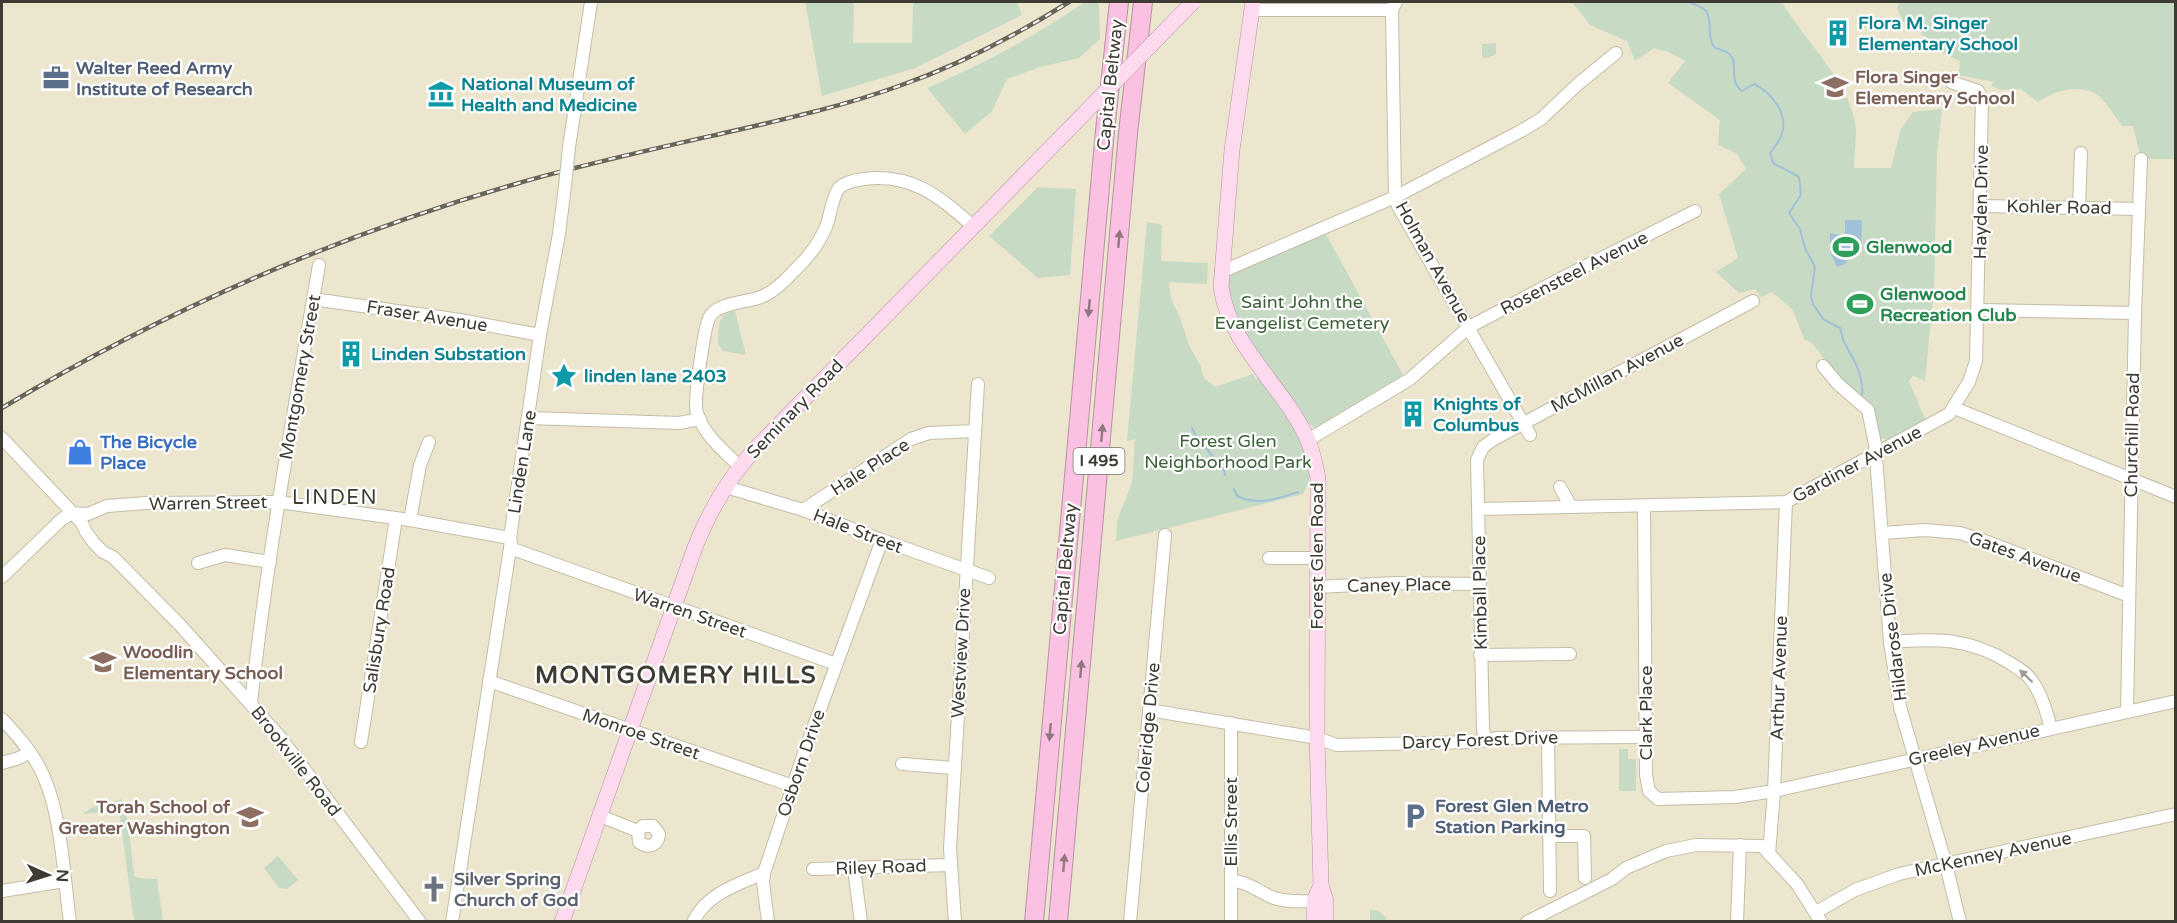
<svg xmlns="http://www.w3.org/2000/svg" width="2177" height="923" font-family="'Varela Round',sans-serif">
	<rect width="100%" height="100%" fill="#ece6cf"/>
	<g fill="#c7dac4">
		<polygon points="805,2 854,2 853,43 912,43 913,2 1017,2 1022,15 915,68 822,96"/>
		<path d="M1085 2H1099L1100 39 1079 58 1040 67 1007 79 992 111 965 134 927 88C986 63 1033 37 1085 2Z"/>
		<path d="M1572 2H1782C1804 41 1853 84 1856 130 1856 143 1854 156 1854 168H1891L1901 129 1913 112 1942 109 1937 155 1934 289 1925 381 1913 376 1909 381 1926 421 1891 440 1877 438 1851 393 1812 343 1804 339 1793 310 1772 292 1761 297 1755 289 1739 293 1716 272 1738 258 1719 194 1746 169 1736 153 1718 145 1720 120 1668 83 1685 61 1669 52 1654 48 1635 61 1627 41 1590 25Z"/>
		<path d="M1900 2H2175V159H2141L2133 126H2122C2116 118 2103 97 2095 93 2075 84 2054 91 2038 102L2021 89 2002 90 1991 86 1994 82 1959 75 1960 61 1930 47 1926 37 1923 36 1919 28 1903 22 1897 8Z"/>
		<polygon points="1496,43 1496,54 1488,58 1482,57 1482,44"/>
		<polygon points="1038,187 1076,189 1070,275 1038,278 989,236"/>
		<path d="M1147 222 1162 225 1161 261 1208 263 1207 284 1169 282 1171 299 1179 315 1189 345 1200 365 1204 378 1215 387 1253 374 1255 379 1263 378C1277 401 1310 444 1310 472 1310 480 1307 487 1303 494L1116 541 1117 521 1132 483 1135 439 1127 441Z"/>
		<polygon points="1326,234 1403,375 1315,428 1305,421 1245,333 1228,298 1226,275"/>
		<path d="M735 311 746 355 723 351 718 344C719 329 716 313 735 311Z"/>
		<polygon points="1619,749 1628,749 1628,759 1636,759 1636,791 1619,791"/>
		<polygon points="121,799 128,822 134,876 138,878 157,879 163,921 134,921 119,810 83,814 91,808"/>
		<polygon points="278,856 298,880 287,889 279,888 264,868"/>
		<polygon points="1370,910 1377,910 1386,917 1386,921 1370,921"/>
	</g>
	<polygon fill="#a1c1d8" points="1845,220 1862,220 1861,252 1836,251 1836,254 1850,256 1845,264 1837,267 1830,252 1830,233 1845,236"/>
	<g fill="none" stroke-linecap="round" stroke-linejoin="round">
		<g stroke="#a1c1d8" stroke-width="2">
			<path d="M1689 2C1694 4 1702 7 1706 11 1714 22 1705 35 1715 48 1749 55 1723 77 1742 91L1754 84C1772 93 1790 115 1781 136 1779 142 1774 147 1770 153L1773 163 1799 177 1801 195 1789 213 1800 229 1805 248 1815 267 1811 295 1813 304 1823 319 1840 328C1842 333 1842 338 1844 342 1853 359 1864 374 1862 395"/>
			<polyline points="1192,428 1196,436 1224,470 1225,475"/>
			<path d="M1234 489 1237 496C1257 506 1277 499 1298 492"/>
		</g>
		<g stroke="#c3bda7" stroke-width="14">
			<g id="minor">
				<polyline points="1396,2 1392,10 1395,197 1398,206 1530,435"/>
				<polyline points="1252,10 1392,10"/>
				<polyline points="569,147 591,2"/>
				<polyline points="1980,206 2139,209"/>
				<polyline points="2079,207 2081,153"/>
				<polyline points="1221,272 1395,197 1521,131 1541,119 1578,84 1616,53"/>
				<polyline points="313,299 460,320 540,335"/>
				<polyline points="1979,310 2135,313"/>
				<polyline points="1823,366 1838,384 1868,410 1875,444 1890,642 1900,707 1946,865 1960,922"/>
				<polyline points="1954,408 2176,497"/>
				<polyline points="529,418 679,423 700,419"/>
				<polyline points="2,438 82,523 86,532 94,543 103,552 113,557 180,625 280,737 420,922"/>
				<polyline points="1308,440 1410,379 1469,327 1562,278 1695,211"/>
				<path d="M739 466C723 450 704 435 697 413 693 403 704 330 709 318 710 316 712 313 715 311 725 303 745 302 758 298 772 294 784 282 794 271 807 259 819 243 826 227 831 215 831 199 839 188 845 182 856 180 864 179 913 173 939 197 973 226"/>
				<polyline points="726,487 803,510 879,539 989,578"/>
				<polyline points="1560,487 1571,507"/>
				<polyline points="1644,506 1646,775 1649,791 1658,799 1735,797 1774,791 2176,701"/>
				<polyline points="1479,509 1786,502 1949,414 1969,382 1976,361 1982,99 1978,91 1951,82"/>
				<polyline points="803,510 911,439 929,433 975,431"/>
				<polyline points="410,520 420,465 429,442"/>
				<polyline points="1882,533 1925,530 1960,533 1985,541 2129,596"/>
				<polyline points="510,548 836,664"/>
				<polyline points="1269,558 1317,558"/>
				<polyline points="198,563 225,555 270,562"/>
				<polyline points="2,577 62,519 72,513 88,514 107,506 146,503 278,502 410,520 510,538"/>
				<polyline points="1317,587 1396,583 1480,584"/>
				<path d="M1890 642C1936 638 1970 638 2010 663 2018 668 2027 673 2032 681 2042 695 2046 711 2051 728"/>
				<polyline points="1480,655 1570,654"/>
				<polyline points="489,681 793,786"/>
				<path d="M251 703C267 556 294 411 319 265"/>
				<polyline points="1149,710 1317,738 1337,745 1475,742 1498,738 1645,737"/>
				<polyline points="2127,711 2135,313 2141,159"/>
				<path d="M2 719C15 733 27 746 37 763 62 806 63 872 70 922"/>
				<polyline points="1548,737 1550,891"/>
				<polyline points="1486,740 1483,730 1477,460 1483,447 1494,439 1753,301"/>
				<polyline points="361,742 395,525 395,519"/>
				<polyline points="2,763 19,758 30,752"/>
				<polyline points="902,764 954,768"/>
				<path d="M600 816 638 831 643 826H653L659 834C658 846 648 849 639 842L638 831"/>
				<polyline points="1549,836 1584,836 1585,878"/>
				<polyline points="1769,854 1774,791 1786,502"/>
				<polyline points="813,869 950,865"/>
				<polyline points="854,869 861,922"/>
				<path d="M1231 881C1248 881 1258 892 1274 898 1289 903 1305 901 1321 901"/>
				<polyline points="2,891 65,881"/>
				<polyline points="1816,912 1855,890 1899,874 2176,814"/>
				<polyline points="452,922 511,542 510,538 540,335 559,234 565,186"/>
				<path d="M693 922C707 893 737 885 764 873"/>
				<polyline points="768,922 763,882 764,873 804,753 882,540"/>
				<polyline points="955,922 950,848 978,384"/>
				<polyline points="1130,922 1165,535"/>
				<polyline points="1231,922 1231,723"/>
				<polyline points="1527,922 1612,879 1626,868 1666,851 1696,845 1762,846 1797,884 1821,922"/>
				<polyline points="1737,922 1740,845"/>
			</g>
		</g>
		<g stroke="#b892a4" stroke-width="16">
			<g id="major">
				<path d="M1253 2 1232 150 1221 287C1229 345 1283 386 1307 438 1313 451 1315 465 1318 478L1317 738 1321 885 1326 901V922"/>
				<path d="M562 922 694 550C708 513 728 479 755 449L1069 129"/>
				<polyline points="1314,922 1314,901 1321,885"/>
			</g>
		</g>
		<g stroke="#b892a4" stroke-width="20">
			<g id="highway">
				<polyline points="1034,922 1105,131 1119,2"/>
				<polyline points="1058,922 1128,133 1143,2"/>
			</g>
		</g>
		<use href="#minor" stroke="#fff" stroke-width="12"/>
		<use href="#major" stroke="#fddaee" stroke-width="15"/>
		<use href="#highway" stroke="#fbc1e2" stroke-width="18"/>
		<g stroke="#686559" stroke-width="4.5">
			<path id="rail" d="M2 408C164 311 337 235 519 183 585 164 653 149 720 134 781 120 841 107 899 86 959 65 1015 36 1069 2"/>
		</g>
		<use href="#rail" stroke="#fff" stroke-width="2" stroke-dasharray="7" stroke-linecap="butt"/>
		<g stroke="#c3bda7" stroke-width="14" stroke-linecap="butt">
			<polyline id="minor-bridge" points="565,186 569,147"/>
		</g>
		<g stroke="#b892a4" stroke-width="16" stroke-linecap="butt">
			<polyline id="major-bridge" points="1069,129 1193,2"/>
		</g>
		<use href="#minor-bridge" stroke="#fff" stroke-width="12"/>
		<use href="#major-bridge" stroke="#fddaee" stroke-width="15"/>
	</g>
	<defs><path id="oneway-solid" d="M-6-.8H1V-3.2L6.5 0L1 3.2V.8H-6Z" transform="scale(1.5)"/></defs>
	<g fill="#927781">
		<use href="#oneway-solid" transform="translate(1119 239) rotate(-85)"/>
		<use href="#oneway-solid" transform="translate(1089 308) rotate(95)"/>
		<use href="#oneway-solid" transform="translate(1102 433) rotate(-85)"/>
		<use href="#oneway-solid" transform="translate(1081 669) rotate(-85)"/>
		<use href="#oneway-solid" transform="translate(1050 732) rotate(95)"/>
		<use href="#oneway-solid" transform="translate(1064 863) rotate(-85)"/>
	</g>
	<use fill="#9e9d98" href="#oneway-solid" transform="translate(2026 676) rotate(-136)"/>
	<defs>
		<g id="building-bare" transform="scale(2.07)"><path d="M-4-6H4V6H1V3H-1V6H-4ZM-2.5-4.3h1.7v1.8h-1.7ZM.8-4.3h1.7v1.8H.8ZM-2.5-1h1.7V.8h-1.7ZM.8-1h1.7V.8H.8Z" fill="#0f9aa8" stroke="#fff" stroke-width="2.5" paint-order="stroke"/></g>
		<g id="office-bare" transform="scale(2.07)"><path d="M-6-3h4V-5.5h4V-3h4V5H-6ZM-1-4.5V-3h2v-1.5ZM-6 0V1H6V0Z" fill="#5c6f8a" stroke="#fff" stroke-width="2.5" paint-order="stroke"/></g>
		<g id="school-bare" transform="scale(2.07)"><path d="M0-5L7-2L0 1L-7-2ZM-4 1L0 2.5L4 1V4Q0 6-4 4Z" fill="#8d6e63" stroke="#fff" stroke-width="2.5" paint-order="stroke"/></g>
		<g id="museum-bare" transform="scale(2.07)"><path d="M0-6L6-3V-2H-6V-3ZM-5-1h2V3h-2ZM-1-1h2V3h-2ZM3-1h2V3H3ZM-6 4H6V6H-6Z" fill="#0f9aa8" stroke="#fff" stroke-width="2.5" paint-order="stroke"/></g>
		<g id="stadium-bare" transform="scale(2.07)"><path d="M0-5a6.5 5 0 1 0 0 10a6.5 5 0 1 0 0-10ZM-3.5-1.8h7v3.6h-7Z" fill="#2e9e5b" stroke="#fff" stroke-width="2.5" paint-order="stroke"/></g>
		<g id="sight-bare" transform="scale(2.07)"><path d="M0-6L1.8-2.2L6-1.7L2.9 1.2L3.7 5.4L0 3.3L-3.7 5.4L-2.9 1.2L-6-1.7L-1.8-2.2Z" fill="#0f9aa8" stroke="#fff" stroke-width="2.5" paint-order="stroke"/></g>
		<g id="shop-bare" transform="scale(2.07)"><path d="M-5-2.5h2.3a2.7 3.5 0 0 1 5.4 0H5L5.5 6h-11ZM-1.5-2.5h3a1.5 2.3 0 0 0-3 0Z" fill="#3f7fe0" stroke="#fff" stroke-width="2.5" paint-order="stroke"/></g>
		<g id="parking-bare" transform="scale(2.07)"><path d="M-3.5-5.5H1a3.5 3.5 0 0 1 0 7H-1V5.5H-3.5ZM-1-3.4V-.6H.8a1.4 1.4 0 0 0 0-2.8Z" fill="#5c6f8a" stroke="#fff" stroke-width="2.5" paint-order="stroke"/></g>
		<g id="church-bare" transform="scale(2.07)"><path d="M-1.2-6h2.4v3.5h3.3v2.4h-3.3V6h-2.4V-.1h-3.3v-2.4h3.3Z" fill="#6b7280" stroke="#fff" stroke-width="2.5" paint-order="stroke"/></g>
	</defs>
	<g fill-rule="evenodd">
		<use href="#building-bare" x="1838" y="33"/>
		<use href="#office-bare" x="56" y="78"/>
		<use href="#school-bare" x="1835" y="87"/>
		<use href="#museum-bare" x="441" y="94"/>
		<use href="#stadium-bare" x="1846" y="247"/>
		<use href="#stadium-bare" x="1860" y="304"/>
		<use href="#building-bare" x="351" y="354"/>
		<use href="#sight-bare" x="564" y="376"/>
		<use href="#building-bare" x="1413" y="414"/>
		<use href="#shop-bare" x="80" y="452"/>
		<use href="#school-bare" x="103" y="662"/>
		<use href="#parking-bare" x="1415" y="816"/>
		<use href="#school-bare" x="250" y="817"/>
		<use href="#church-bare" x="434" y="889"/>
	</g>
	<g text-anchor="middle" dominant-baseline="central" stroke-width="4.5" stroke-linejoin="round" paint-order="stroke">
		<rect fill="#fff" stroke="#777670" stroke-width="1.5" x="1073.5" y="448" width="51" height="26" rx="4.5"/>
		<g font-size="16" font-weight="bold" fill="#3d3b32">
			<text x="1099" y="461">I 495</text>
		</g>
		<g font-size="18" font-weight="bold" fill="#0d838f" stroke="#fff" text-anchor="start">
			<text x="1858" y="23">Flora M. Singer<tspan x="1858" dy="21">Elementary School</tspan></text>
			<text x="461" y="84">National Museum of<tspan x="461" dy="21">Health and Medicine</tspan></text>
			<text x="371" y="354">Linden Substation</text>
			<text x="584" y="376">linden lane 2403</text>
			<text x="1433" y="404">Knights of<tspan x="1433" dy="21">Columbus</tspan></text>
		</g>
		<g font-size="18" font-weight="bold" fill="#4e5e75" stroke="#fff" text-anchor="start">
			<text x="76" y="68">Walter Reed Army<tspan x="76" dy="21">Institute of Research</tspan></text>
			<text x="1435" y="806">Forest Glen Metro<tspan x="1435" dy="21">Station Parking</tspan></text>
		</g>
		<g font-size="18" font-weight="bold" fill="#785e54" stroke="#fff" text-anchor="start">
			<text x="1855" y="77">Flora Singer<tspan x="1855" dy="21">Elementary School</tspan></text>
			<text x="123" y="652">Woodlin<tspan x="123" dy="21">Elementary School</tspan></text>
			<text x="230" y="807" text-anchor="end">Torah School of<tspan x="230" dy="21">Greater Washington</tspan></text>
		</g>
		<g font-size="18" fill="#3d3b32" stroke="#fff">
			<text transform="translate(1110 85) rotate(-84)">Capital Beltway</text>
			<text transform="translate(1981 202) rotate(-89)">Hayden Drive</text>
			<text transform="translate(2059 207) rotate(1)">Kohler Road</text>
			<text transform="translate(1433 262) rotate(61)">Holman Avenue</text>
			<text transform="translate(1574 273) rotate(-27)">Rosensteel Avenue</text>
			<text transform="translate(427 316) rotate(9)">Fraser Avenue</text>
			<text transform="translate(1617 373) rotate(-28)">McMillan Avenue</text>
			<text transform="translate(300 377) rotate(-80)">Montgomery Street</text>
			<text transform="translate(795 409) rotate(-46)">Seminary Road</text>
			<text transform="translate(2132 435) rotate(-89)">Churchill Road</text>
			<text transform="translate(522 462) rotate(-81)">Linden Lane</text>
			<text transform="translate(1857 464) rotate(-28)">Gardiner Avenue</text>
			<text transform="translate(870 467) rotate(-33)">Hale Place</text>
			<text transform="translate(208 503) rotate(-1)">Warren Street</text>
			<text transform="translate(858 531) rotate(21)">Hale Street</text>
			<text transform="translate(1317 556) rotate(-90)">Forest Glen Road</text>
			<text transform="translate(2025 557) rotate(20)">Gates Avenue</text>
			<text transform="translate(1065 569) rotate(-85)">Capital Beltway</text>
			<text transform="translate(1399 585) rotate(-1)">Caney Place</text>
			<text transform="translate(1480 593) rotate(-91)">Kimball Place</text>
			<text transform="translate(690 613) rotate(19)">Warren Street</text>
			<text transform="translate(379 630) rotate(-81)">Salisbury Road</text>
			<text transform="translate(1893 637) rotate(-97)">Hildarose Drive</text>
			<text transform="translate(961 653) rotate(-87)">Westview Drive</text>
			<text transform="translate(1779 678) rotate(-88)">Arthur Avenue</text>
			<text transform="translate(1646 713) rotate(-90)">Clark Place</text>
			<text transform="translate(1148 728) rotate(-85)">Coleridge Drive</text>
			<text transform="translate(641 734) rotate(19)">Monroe Street</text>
			<text transform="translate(1480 740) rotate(-2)">Darcy Forest Drive</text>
			<text transform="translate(1974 745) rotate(-13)">Greeley Avenue</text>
			<text transform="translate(296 761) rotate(52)">Brookville Road</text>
			<text transform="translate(801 763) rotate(-71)">Osborn Drive</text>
			<text transform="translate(1231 822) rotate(-90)">Ellis Street</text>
			<text transform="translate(1993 854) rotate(-12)">McKenney Avenue</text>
			<text transform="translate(881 867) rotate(-2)">Riley Road</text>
		</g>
		<g font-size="18" font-weight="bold" fill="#27864d" stroke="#fff" text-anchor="start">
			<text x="1866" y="247">Glenwood</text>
			<text x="1880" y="294">Glenwood<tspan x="1880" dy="21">Recreation Club</tspan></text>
		</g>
		<g font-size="18" fill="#3c6037" stroke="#fff">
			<text x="1302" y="302">Saint John the<tspan x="1302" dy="21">Evangelist Cemetery</tspan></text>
			<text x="1228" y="441">Forest Glen<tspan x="1228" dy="21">Neighborhood Park</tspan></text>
		</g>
		<g font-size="18" font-weight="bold" fill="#366cbe" stroke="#fff" text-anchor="start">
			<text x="100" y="442">The Bicycle<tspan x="100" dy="21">Place</tspan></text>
		</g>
		<g font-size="18" font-weight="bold" fill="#5b616d" stroke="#fff" text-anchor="start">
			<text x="454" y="879">Silver Spring<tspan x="454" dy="21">Church of God</tspan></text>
		</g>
		<g font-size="20" letter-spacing="1.5" fill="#3d3b32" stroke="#fff">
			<text x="335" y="498">LINDEN</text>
		</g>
		<g font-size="24" font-weight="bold" letter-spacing="1.5" fill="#3d3b32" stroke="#fff">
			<text x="676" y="675">MONTGOMERY HILLS</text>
		</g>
	</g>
	<rect width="2177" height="923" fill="none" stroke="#3d3b32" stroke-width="6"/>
	<g transform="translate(48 875) rotate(93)" stroke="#ffffff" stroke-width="4.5" paint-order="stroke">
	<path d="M0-4.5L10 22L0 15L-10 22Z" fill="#3d3b32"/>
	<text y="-9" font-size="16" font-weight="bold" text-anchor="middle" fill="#3d3b32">N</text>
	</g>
</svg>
